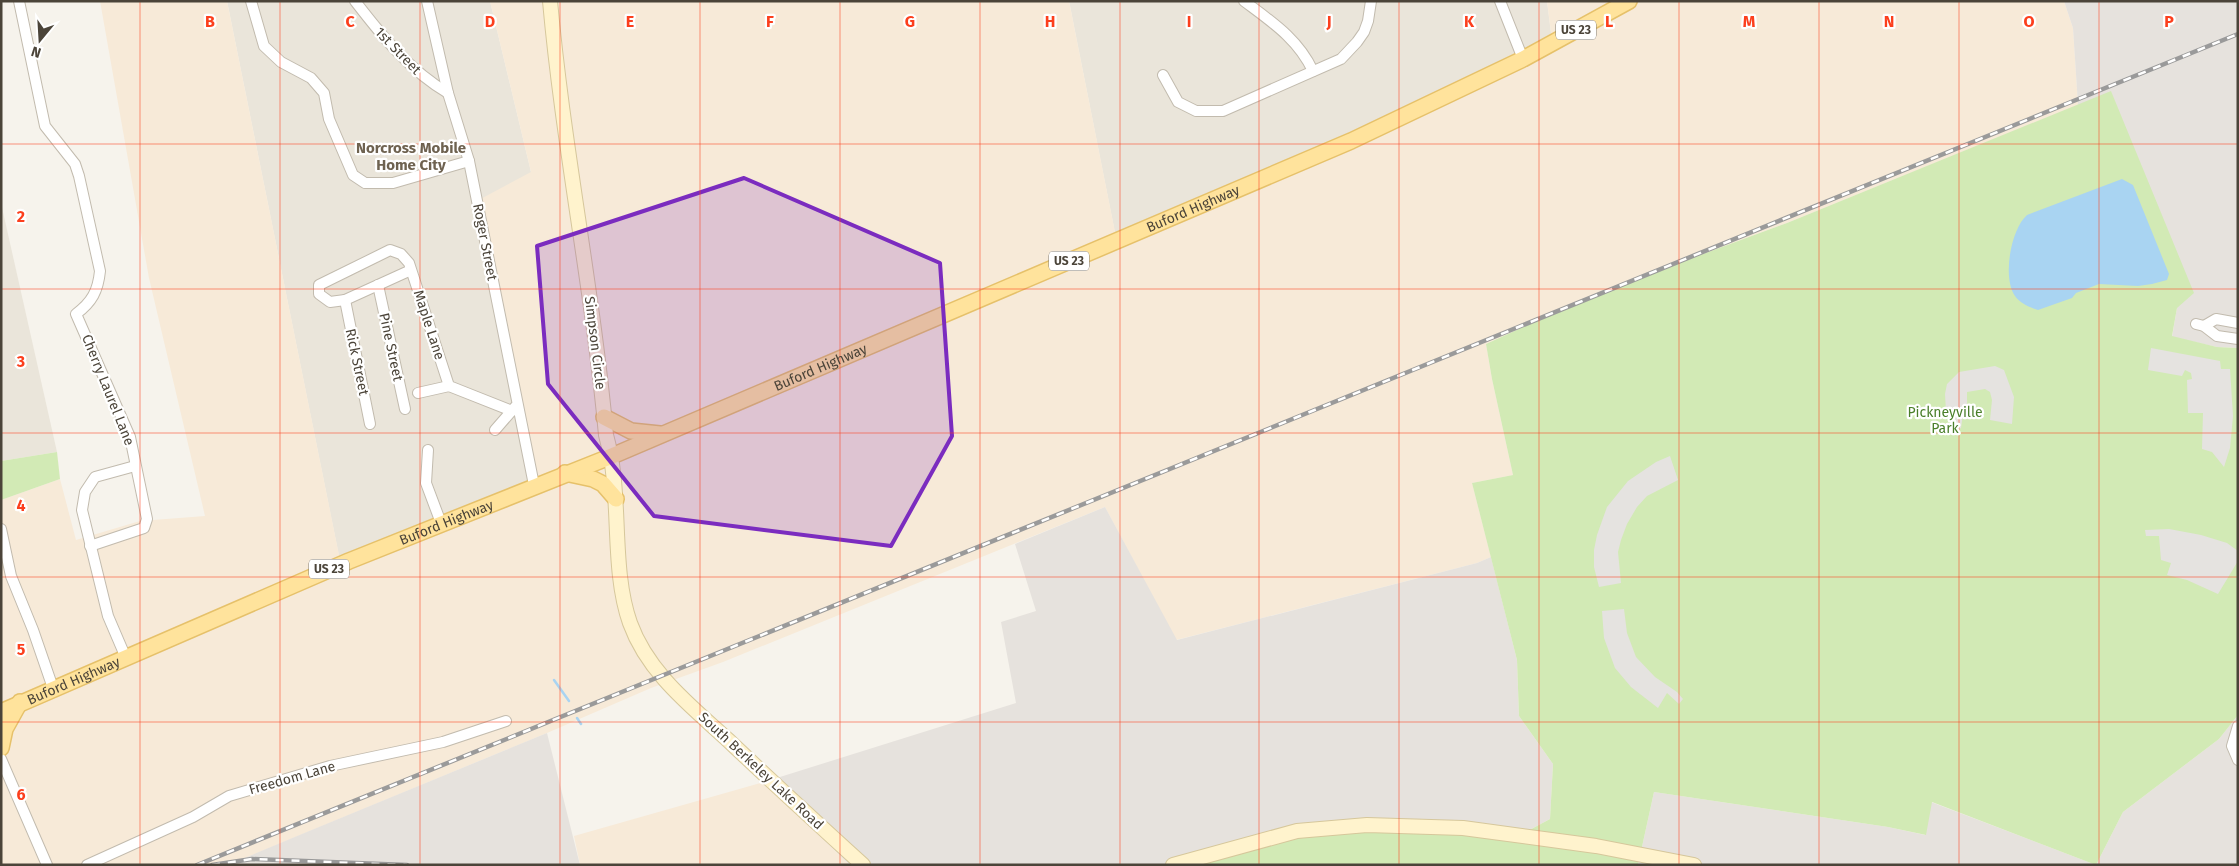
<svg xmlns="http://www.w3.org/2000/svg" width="2239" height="866" font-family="'Fira Sans',sans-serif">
	<rect width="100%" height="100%" fill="#f6f3ec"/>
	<g fill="#eae5da">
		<polygon points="227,1 490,1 531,172 533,490 340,561"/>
		<polygon points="1069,1 1547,1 1552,41 1423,107 1116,238"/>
		<polygon points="1,203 57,452 1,461"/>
	</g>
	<g fill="#f7ead8">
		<polygon points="100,1 227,1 340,560 533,490 475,202 531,172 490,1 1069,1 1116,237 1423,107 1552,41 1547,1 2064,1 2073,28 2078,105 1787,223 1600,292 1486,344 1492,379 1513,475 1472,483 1491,557 1477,563 1176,640 1105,507 723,662 651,688 547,733 228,865 1,865 1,500 60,479 76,540 140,521 205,516 149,278"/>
		<polygon points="764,782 850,865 580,865 574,836"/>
	</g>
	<g fill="#e6e2dd">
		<polygon points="2064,1 2238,1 2238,348 2217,347 2172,337 2177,308 2111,92 2078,105 2073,28"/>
		<polygon points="1105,507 1177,640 1477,563 1491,557 1517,660 1519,716 1553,764 1550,819 1509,841 1187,865 850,865 764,782 1016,703 1001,622 1036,611 1015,544"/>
		<polygon points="2238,715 2238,865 2096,865 2123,812 2219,739"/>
		<polygon points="547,733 580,865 228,865 302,834"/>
		<polygon points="1654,792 1888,827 1925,835 1931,802 2096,865 1638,865"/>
	</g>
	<g fill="#d2eab5">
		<polygon points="2111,91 2194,293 2177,308 2172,336 2217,347 2238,348 2238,715 2219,739 2123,812 2096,865 1932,802 1926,835 1888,827 1654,792 1638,865 1187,865 1269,840 1332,831 1450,833 1509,841 1550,819 1553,764 1519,716 1517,660 1472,483 1513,475 1492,379 1486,344 1600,292 1787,223"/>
		<polygon points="57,452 60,479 1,500 1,461"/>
	</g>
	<g fill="#e5e3e0">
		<polygon points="2151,348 2220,361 2221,369 2230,369 2233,416 2230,448 2224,467 2212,452 2202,449 2203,413 2188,413 2187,380 2192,379 2191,373 2185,370 2182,376 2148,370"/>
		<polygon points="1995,366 2004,370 2014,397 2012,424 1990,420 1992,400 1990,392 1985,389 1967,392 1967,404 1970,411 1963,414 1961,428 1958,430 1949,421 1946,411 1945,394 1947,384 1959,372"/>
		<polygon points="1670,456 1678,480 1647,496 1637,507 1627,524 1621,540 1618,552 1621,583 1599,587 1594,567 1594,550 1597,535 1607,507 1628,481 1656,462"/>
		<polygon points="2169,529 2201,535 2227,543 2238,551 2238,561 2218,594 2187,580 2167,575 2171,563 2161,560 2159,536 2146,536 2145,530"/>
		<polygon points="1624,609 1627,633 1636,657 1655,677 1677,692 1683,699 1679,704 1667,693 1658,708 1631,687 1615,668 1604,638 1602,611"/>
	</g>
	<path fill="#a9d4f2" d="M2122 179 2133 185 2169 274 2167 280 2152 284 2138 286 2099 284 2076 293 2072 298 2038 310C2029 307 2021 304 2015 296 2002 277 2011 229 2027 215Z"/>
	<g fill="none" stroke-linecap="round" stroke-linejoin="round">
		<g stroke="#a9d4f2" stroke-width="2.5">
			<polyline points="554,680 569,701"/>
			<polyline points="577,718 581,724"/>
		</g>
		<g stroke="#c2bbae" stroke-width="12">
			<g id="street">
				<path d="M19 1 45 126 75 164 79 176 100 271C98 291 92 302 76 314L130 437 147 519 144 528 90 546"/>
				<polyline points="251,1 264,46 281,62 311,78 324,93 329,119 353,175 365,183 393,183 469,161"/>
				<path d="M355 1C382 36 410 71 448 93"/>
				<polyline points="427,1 448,93 469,161 534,485"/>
				<path d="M1244 1C1272 22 1298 39 1313 71"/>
				<polyline points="1500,1 1523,59"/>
				<polyline points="1163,75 1178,102 1196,111 1223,111 1341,59 1357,42 1364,32 1368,21 1371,1"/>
				<polyline points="411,270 345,300 330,302 319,294 319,285 390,250 401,254 409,263 449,386 512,411"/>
				<polyline points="378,285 405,409"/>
				<polyline points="345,300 370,424"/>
				<polyline points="2196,324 2204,326 2217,336 2238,339"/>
				<polyline points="2204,326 2216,319 2238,323"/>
				<polyline points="418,393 449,386"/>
				<polyline points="495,430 515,407"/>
				<polyline points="428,450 426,483 441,523"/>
				<polyline points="1,529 11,576 33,630 53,688"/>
				<polyline points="126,658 108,616 82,510 85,492 95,477 135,466"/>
				<polyline points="2238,726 2232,746 2238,760"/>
				<polyline points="1,759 47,865"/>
				<polyline points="87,865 193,817 229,796 330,766 443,742 506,721"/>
			</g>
		</g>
		<g stroke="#d6c79b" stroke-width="16">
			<g id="secondary">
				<path d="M550 1C563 146 593 290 606 435 623 496 610 566 630 623 648 673 691 706 729 741 773 783 818 824 863 865"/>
				<polyline points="1173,865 1297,831 1367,825 1463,828 1596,846 1694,865"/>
			</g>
		</g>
		<g stroke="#e6c16a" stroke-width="18">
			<g id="primary">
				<polyline points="604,417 631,431 660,434"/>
				<polyline points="565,473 593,479 603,484 616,499"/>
				<path id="s1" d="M1 712 349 561 612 456 1351 141 1523 59 1629 1"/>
				<polyline points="1,748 5,729 20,702"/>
			</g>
		</g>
		<use href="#street" stroke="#fff" stroke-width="10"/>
		<use href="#secondary" stroke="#fff3cd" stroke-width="14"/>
		<use href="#primary" stroke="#ffe39c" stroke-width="15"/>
		<g stroke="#9a9a9a" stroke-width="4.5">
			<g id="rail">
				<polyline points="197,865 2238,34"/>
				<polyline points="212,865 252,859 407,865"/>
			</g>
		</g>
		<use href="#rail" stroke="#fff" stroke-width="2.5" stroke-dasharray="8" stroke-linecap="butt"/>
	</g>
	<path fill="#7b2cbf" fill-opacity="0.2" stroke="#7b2cbf" stroke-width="4" stroke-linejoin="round" d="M744 178 940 263 952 436 891 546 654 516 548 384 537 246Z"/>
	<path fill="none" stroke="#fc3f1d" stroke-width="1" stroke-opacity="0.55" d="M140 1V865M280 1V865M420 1V865M560 1V865M700 1V865M840 1V865M980 1V865M1120 1V865M1259 1V865M1399 1V865M1539 1V865M1679 1V865M1819 1V865M1959 1V865M2099 1V865M1 144H2238M1 289H2238M1 433H2238M1 577H2238M1 722H2238"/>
	<g text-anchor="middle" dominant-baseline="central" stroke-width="4.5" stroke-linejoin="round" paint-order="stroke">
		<g fill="#fff" stroke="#817c74" stroke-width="1">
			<rect x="1556" y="20.5" width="40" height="19" rx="4"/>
			<rect x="1049" y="251.5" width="40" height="19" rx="4"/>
			<rect x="309" y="559.5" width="40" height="19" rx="4"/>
		</g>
		<g font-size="12" font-weight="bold" fill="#4b4439">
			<text x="1576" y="30">US 23</text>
			<text x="1069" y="261">US 23</text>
			<text x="329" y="569">US 23</text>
		</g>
		<g font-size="14" fill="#4b4439" stroke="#fff">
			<text transform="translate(398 51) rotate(46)">1st Street</text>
			<text stroke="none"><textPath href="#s1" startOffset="1294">Buford Highway</textPath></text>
			<text transform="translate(485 242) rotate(79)">Roger Street</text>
			<text transform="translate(429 325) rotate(72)">Maple Lane</text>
			<text transform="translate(595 343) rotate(83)">Simpson Circle</text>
			<text transform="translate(391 347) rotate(78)">Pine Street</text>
			<text transform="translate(357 362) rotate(78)">Rick Street</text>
			<text stroke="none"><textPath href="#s1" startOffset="889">Buford Highway</textPath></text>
			<text transform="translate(108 390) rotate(68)">Cherry Laurel Lane</text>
			<text stroke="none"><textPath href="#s1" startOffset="484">Buford Highway</textPath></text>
			<text stroke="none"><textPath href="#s1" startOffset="79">Buford Highway</textPath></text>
			<text transform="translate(761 771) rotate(43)">South Berkeley Lake Road</text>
			<text transform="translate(292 778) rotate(-16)">Freedom Lane</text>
		</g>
		<g font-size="14" fill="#4a7f2a" stroke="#fff">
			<text x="1945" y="412">Pickneyville<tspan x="1945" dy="16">Park</tspan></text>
		</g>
		<g font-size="15" font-weight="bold" fill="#6e6250" stroke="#fff">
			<text x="411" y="148">Norcross Mobile<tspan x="411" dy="17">Home City</tspan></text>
		</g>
	</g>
	<g font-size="16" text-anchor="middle" font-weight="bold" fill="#fc3f1d" stroke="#fff" stroke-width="4.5" stroke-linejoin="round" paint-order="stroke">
		<text x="210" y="27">B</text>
		<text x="350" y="27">C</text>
		<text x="490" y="27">D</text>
		<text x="630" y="27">E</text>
		<text x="770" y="27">F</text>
		<text x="910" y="27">G</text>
		<text x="1050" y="27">H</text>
		<text x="1189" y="27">I</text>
		<text x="1329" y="27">J</text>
		<text x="1469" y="27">K</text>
		<text x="1609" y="27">L</text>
		<text x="1749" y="27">M</text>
		<text x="1889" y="27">N</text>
		<text x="2029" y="27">O</text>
		<text x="2169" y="27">P</text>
		<text x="21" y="222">2</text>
		<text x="21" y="367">3</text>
		<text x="21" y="511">4</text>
		<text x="21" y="655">5</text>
		<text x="21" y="800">6</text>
	</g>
	<rect width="2239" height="866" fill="none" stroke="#4b4439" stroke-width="5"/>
	<g transform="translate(40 40) rotate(198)" stroke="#ffffff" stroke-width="4" paint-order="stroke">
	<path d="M0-4L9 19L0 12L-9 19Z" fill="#4b4439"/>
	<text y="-8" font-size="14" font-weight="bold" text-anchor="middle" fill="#4b4439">N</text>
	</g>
</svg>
